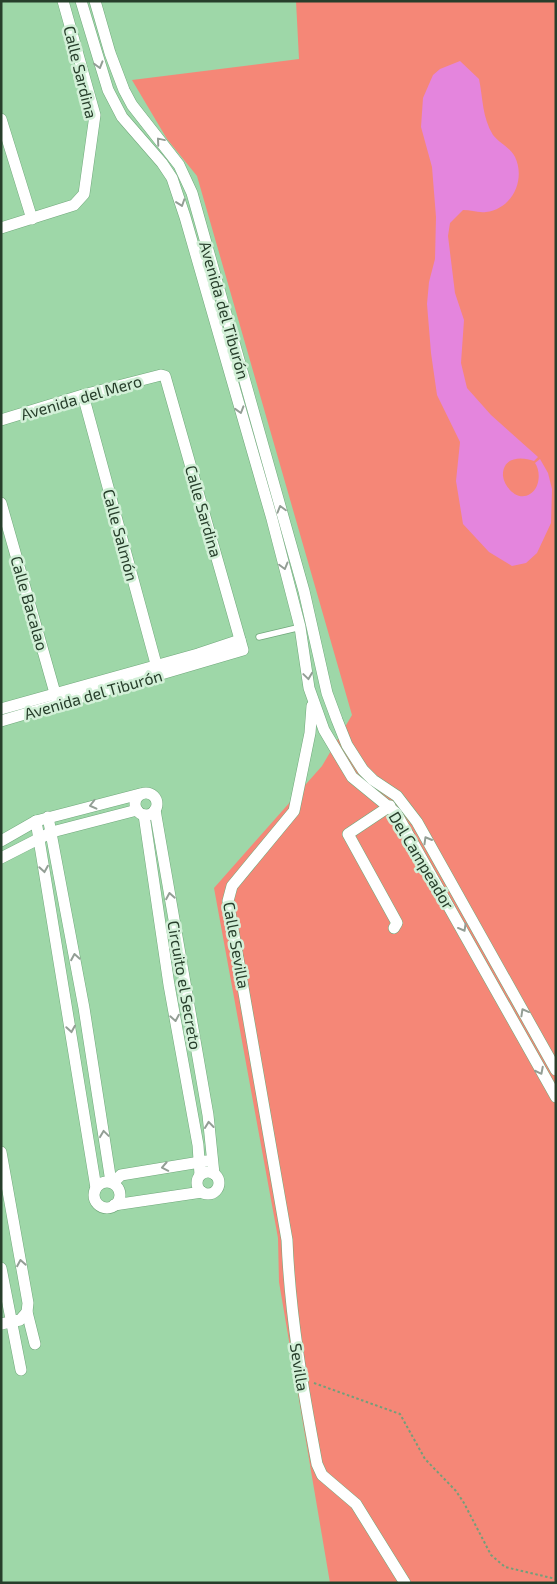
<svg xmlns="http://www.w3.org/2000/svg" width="557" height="1584" font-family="'Exo 2',sans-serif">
	<rect width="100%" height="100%" fill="#9ed7a8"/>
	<polygon fill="#f58777" points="296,1 556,1 556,1583 330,1583 279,1282 278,1238 214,888 322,766 352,715 197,176 167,139 132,80 299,59"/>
	<path fill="#e485dd" d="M460 61 479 79C483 98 482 117 493 135 499 143 510 147 515 157 526 180 512 209 486 212 478 213 471 210 463 210L450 223 448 236 455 293 464 320 461 363 467 388 491 415 538 457 534 461C521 456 502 457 503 476 504 487 518 502 530 494 540 489 541 471 535 463L540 459 548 473 552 489 551 523 537 553 526 563 512 566 489 552 463 524 456 481 460 442 437 395 431 353 427 304 429 282 435 259 436 217 432 167 421 127 423 98 433 75 440 69Z"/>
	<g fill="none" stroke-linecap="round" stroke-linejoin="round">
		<g stroke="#70a87b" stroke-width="7">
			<polyline id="service" points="259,637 301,627"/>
		</g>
		<g stroke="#70a87b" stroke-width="12">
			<g id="minor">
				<polyline points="81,1 108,90 122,117 162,163 172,178 185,217 272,519 300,627 309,688 324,730 352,777 396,813 556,1097"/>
				<polyline points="95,1 110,53 124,90 132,105 179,165 192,193 304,591 327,693 337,720 347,745 363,770 373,780 397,796 417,822 556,1070"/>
				<polyline points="1,119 32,219"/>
				<polyline points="1,228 74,205 84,194 95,115 63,1"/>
				<polyline points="83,395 159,675"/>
				<polyline points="1,420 83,395 161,375 165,376 243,650 1,721"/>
				<polyline points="1,503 57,700"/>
				<path d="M312 706 310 733 294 811 232 886 228 901 287 1240C290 1316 303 1390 317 1464L322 1475 356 1504 405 1583"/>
				<polyline points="1,709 198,654 240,640"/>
				<circle cx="146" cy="804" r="11"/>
				<polyline points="390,806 348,834 397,923 394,928"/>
				<polyline points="155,810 208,1115 214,1174"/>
				<polyline points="144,815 169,985 198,1145 200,1175"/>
				<polyline points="48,817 84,1008 111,1182"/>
				<polyline points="36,821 96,1188"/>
				<polyline points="1,841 36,821 140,794"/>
				<polyline points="1,858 52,832 137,810"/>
				<polyline points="1,1152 28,1303 27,1312 35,1344"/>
				<circle cx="208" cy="1183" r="11"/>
				<circle cx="107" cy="1195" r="13"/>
				<polyline points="113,1183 121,1175 206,1161"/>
				<polyline points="114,1205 202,1192"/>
				<polyline points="1,1268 21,1370"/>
				<polyline points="1,1324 20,1320 27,1312"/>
			</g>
		</g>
		<polyline stroke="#729f7a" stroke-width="2" stroke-dasharray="2.5 2.5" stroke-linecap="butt" points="314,1383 400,1414 425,1459 456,1491 464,1503 491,1555 505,1567 556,1579"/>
		<use href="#service" stroke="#fff" stroke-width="5.5"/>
		<use href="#minor" stroke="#fff" stroke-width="11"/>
	</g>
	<defs><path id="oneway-chevron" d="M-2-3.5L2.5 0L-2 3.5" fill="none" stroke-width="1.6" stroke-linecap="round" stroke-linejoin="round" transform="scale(1.25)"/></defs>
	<g stroke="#939e95">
		<use href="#oneway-chevron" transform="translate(99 65) rotate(74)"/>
		<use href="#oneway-chevron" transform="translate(160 141) rotate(-130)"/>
		<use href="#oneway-chevron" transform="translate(181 203) rotate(71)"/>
		<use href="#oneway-chevron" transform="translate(240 410) rotate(73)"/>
		<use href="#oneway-chevron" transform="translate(281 509) rotate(-106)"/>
		<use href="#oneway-chevron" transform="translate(284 566) rotate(75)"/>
		<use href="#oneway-chevron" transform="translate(308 676) rotate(82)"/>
		<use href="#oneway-chevron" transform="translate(93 805) rotate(166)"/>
		<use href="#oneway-chevron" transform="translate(427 840) rotate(-120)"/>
		<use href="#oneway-chevron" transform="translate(44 869) rotate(81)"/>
		<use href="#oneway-chevron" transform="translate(170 896) rotate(-100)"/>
		<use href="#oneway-chevron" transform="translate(463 928) rotate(61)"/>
		<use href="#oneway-chevron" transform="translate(75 957) rotate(-100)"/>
		<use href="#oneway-chevron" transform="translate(524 1012) rotate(-119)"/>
		<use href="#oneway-chevron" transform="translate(175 1018) rotate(80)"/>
		<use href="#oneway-chevron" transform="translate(71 1029) rotate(81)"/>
		<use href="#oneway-chevron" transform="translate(540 1071) rotate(63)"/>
		<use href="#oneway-chevron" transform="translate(209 1125) rotate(-96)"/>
		<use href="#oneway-chevron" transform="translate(104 1134) rotate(-98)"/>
		<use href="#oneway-chevron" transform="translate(165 1167) rotate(169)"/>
		<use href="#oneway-chevron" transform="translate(21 1263) rotate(-100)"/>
	</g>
	<g text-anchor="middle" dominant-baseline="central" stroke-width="5" stroke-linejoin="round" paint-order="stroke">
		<g font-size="16" fill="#273e2b" stroke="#d3f0d8">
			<text transform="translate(81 72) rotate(76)">Calle Sardina</text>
			<text transform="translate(225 310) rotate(74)">Avenida del Tiburón</text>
			<text transform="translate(81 397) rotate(-16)">Avenida del Mero</text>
			<text transform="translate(204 511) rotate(74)">Calle Sardina</text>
			<text transform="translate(121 535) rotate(75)">Calle Salmón</text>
			<text transform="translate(30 603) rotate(74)">Calle Bacalao</text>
			<text transform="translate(93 694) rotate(-16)">Avenida del Tiburón</text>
			<text transform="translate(422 860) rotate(59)">Del Campeador</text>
			<text transform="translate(237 945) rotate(80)">Calle Sevilla</text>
			<text transform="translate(185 985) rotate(80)">Circuito el Secreto</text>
			<text transform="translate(300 1367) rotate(81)">Sevilla</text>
		</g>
	</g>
	<rect width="557" height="1584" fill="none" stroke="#273e2b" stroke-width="5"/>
</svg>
